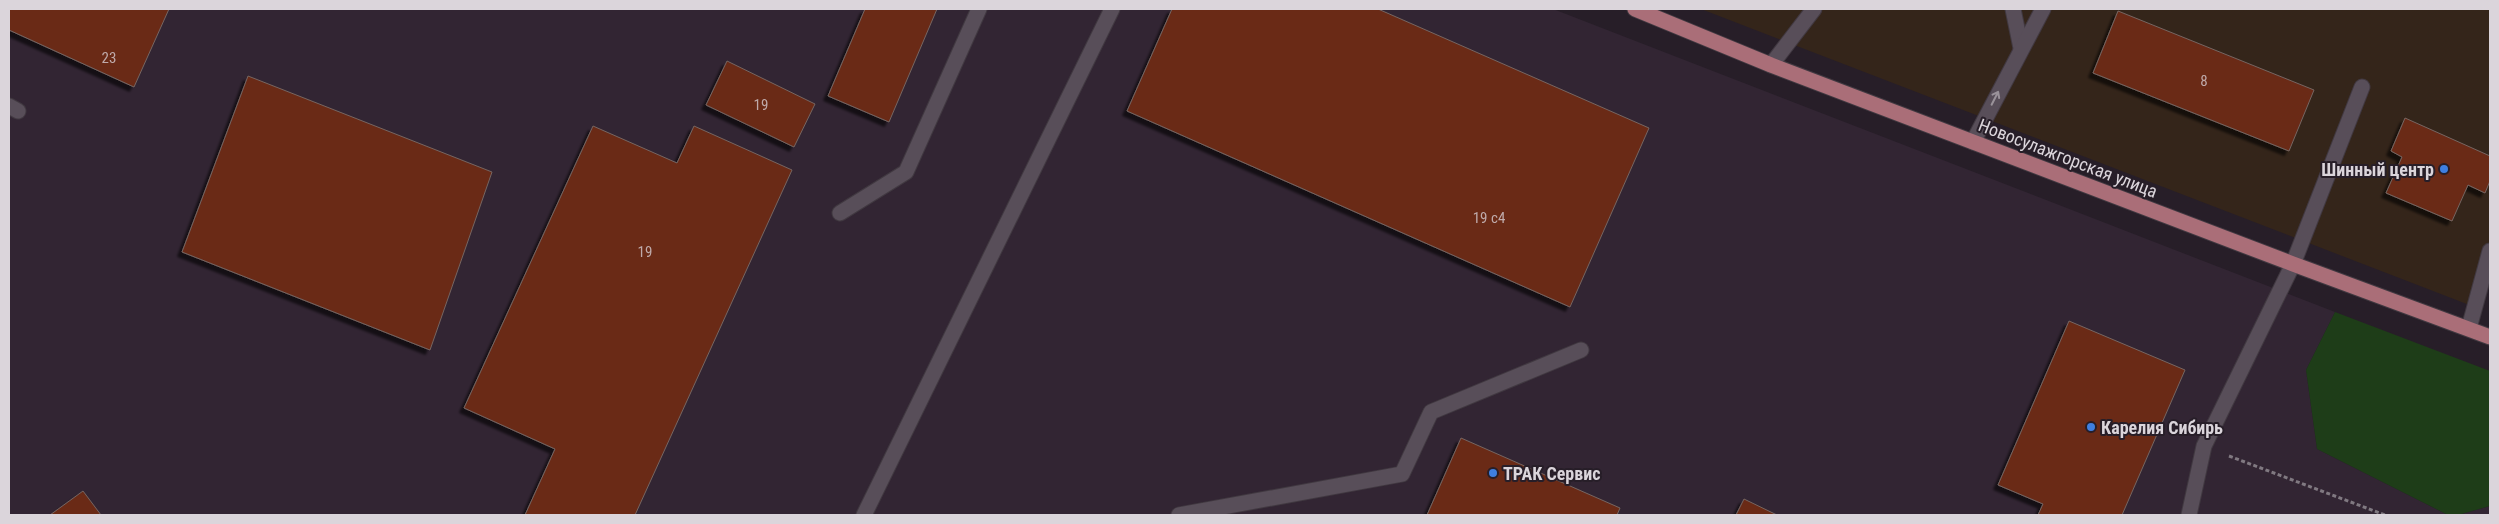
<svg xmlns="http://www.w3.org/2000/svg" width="2499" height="524" font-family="'Roboto Condensed',sans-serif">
	<defs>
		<filter id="shadow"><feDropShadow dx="-4.5" dy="4.5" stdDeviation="1" flood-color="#0009"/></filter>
	</defs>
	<rect width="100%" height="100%" fill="#271e28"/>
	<polygon fill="#34251a" points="1701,9 2490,9 2490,268 2472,306"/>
	<g fill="#322533">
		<polygon points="9,9 1553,9 2335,312 2306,370 2317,449 2448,515 9,515"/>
		<polygon points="2490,506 2490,515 2458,515"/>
	</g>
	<polygon fill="#1e3d18" points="2335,312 2490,371 2490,506 2458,515 2448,515 2317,449 2306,370"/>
	<g fill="#6a2918" stroke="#766661" filter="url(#shadow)">
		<polygon points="9,9 169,9 134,87 9,30"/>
		<polygon points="865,9 937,9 889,122 828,96"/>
		<polygon points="1172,9 1378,9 1649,128 1570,307 1127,111"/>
		<polygon points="2118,11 2314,90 2289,151 2093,73"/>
		<polygon points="727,61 815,104 794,147 706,105"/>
		<polygon points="248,76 492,172 430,350 182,252"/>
		<polygon points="2405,118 2490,156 2490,181 2485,193 2468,185 2452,221 2386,193 2402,157 2391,151"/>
		<polygon points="593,126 677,163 694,126 792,170 635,515 525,515 555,449 464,408"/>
		<polygon points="2069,321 2185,370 2122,515 2038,515 2043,504 1998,485"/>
		<polygon points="1461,438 1620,508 1617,515 1427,515"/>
		<polygon points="83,491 101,515 50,515"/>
		<polygon points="1744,499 1777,515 1736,515"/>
	</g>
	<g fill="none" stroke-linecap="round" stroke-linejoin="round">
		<g stroke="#413941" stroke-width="17">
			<g id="minor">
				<polyline points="2013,9 2021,48"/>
				<polyline points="1771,65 1814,9"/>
				<polyline points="9,106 18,111"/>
				<polyline points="1973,142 2043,9"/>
				<polyline points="840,213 906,172 979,9"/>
				<polyline points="2469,328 2490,251"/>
				<polyline points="864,515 1112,9"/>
				<polyline points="1179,515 1402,474 1431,412 1581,350"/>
				<polyline points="2189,515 2204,446 2293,264 2362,87"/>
			</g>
		</g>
		<g stroke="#413941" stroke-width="17">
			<polyline id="major" points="1635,9 1771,65 2293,264 2490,337"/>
		</g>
		<polyline stroke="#807981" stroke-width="3" stroke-dasharray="4 2.5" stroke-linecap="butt" points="2229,456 2385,515"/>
		<use href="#minor" stroke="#584e59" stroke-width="15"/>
		<use href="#major" stroke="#aa6e78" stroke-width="15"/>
	</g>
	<defs><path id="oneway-shaft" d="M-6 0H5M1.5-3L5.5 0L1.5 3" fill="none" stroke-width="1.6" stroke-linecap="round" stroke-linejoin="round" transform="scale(1.25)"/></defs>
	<use stroke="#9a929a" href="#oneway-shaft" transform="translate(1995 98) rotate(-63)"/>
	<g fill="#3f7fe0" stroke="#271e28" stroke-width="2">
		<circle cx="2444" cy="169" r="5"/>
		<circle cx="2091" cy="427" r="5"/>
		<circle cx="1493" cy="473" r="5"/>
	</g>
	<g text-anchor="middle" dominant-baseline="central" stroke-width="4" stroke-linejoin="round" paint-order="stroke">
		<g font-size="15" fill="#bfaaaa">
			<text x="109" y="58">23</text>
			<text x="2204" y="81">8</text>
			<text x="761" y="105">19</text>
			<text x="1489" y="218">19 с4</text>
			<text x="645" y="252">19</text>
		</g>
		<g font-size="18" fill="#dbd5db" stroke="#271e28">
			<text transform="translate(2068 158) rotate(21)">Новосулажгорская улица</text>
		</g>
		<g font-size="18" font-weight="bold" fill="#dbd5db" stroke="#271e28" text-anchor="start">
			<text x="2434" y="169" text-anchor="end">Шинный центр</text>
			<text x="2101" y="427">Карелия Сибирь</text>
			<text x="1503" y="473">ТРАК Сервис</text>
		</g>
	</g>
	<rect width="2499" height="524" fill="none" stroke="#dbd5db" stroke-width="20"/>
</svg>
